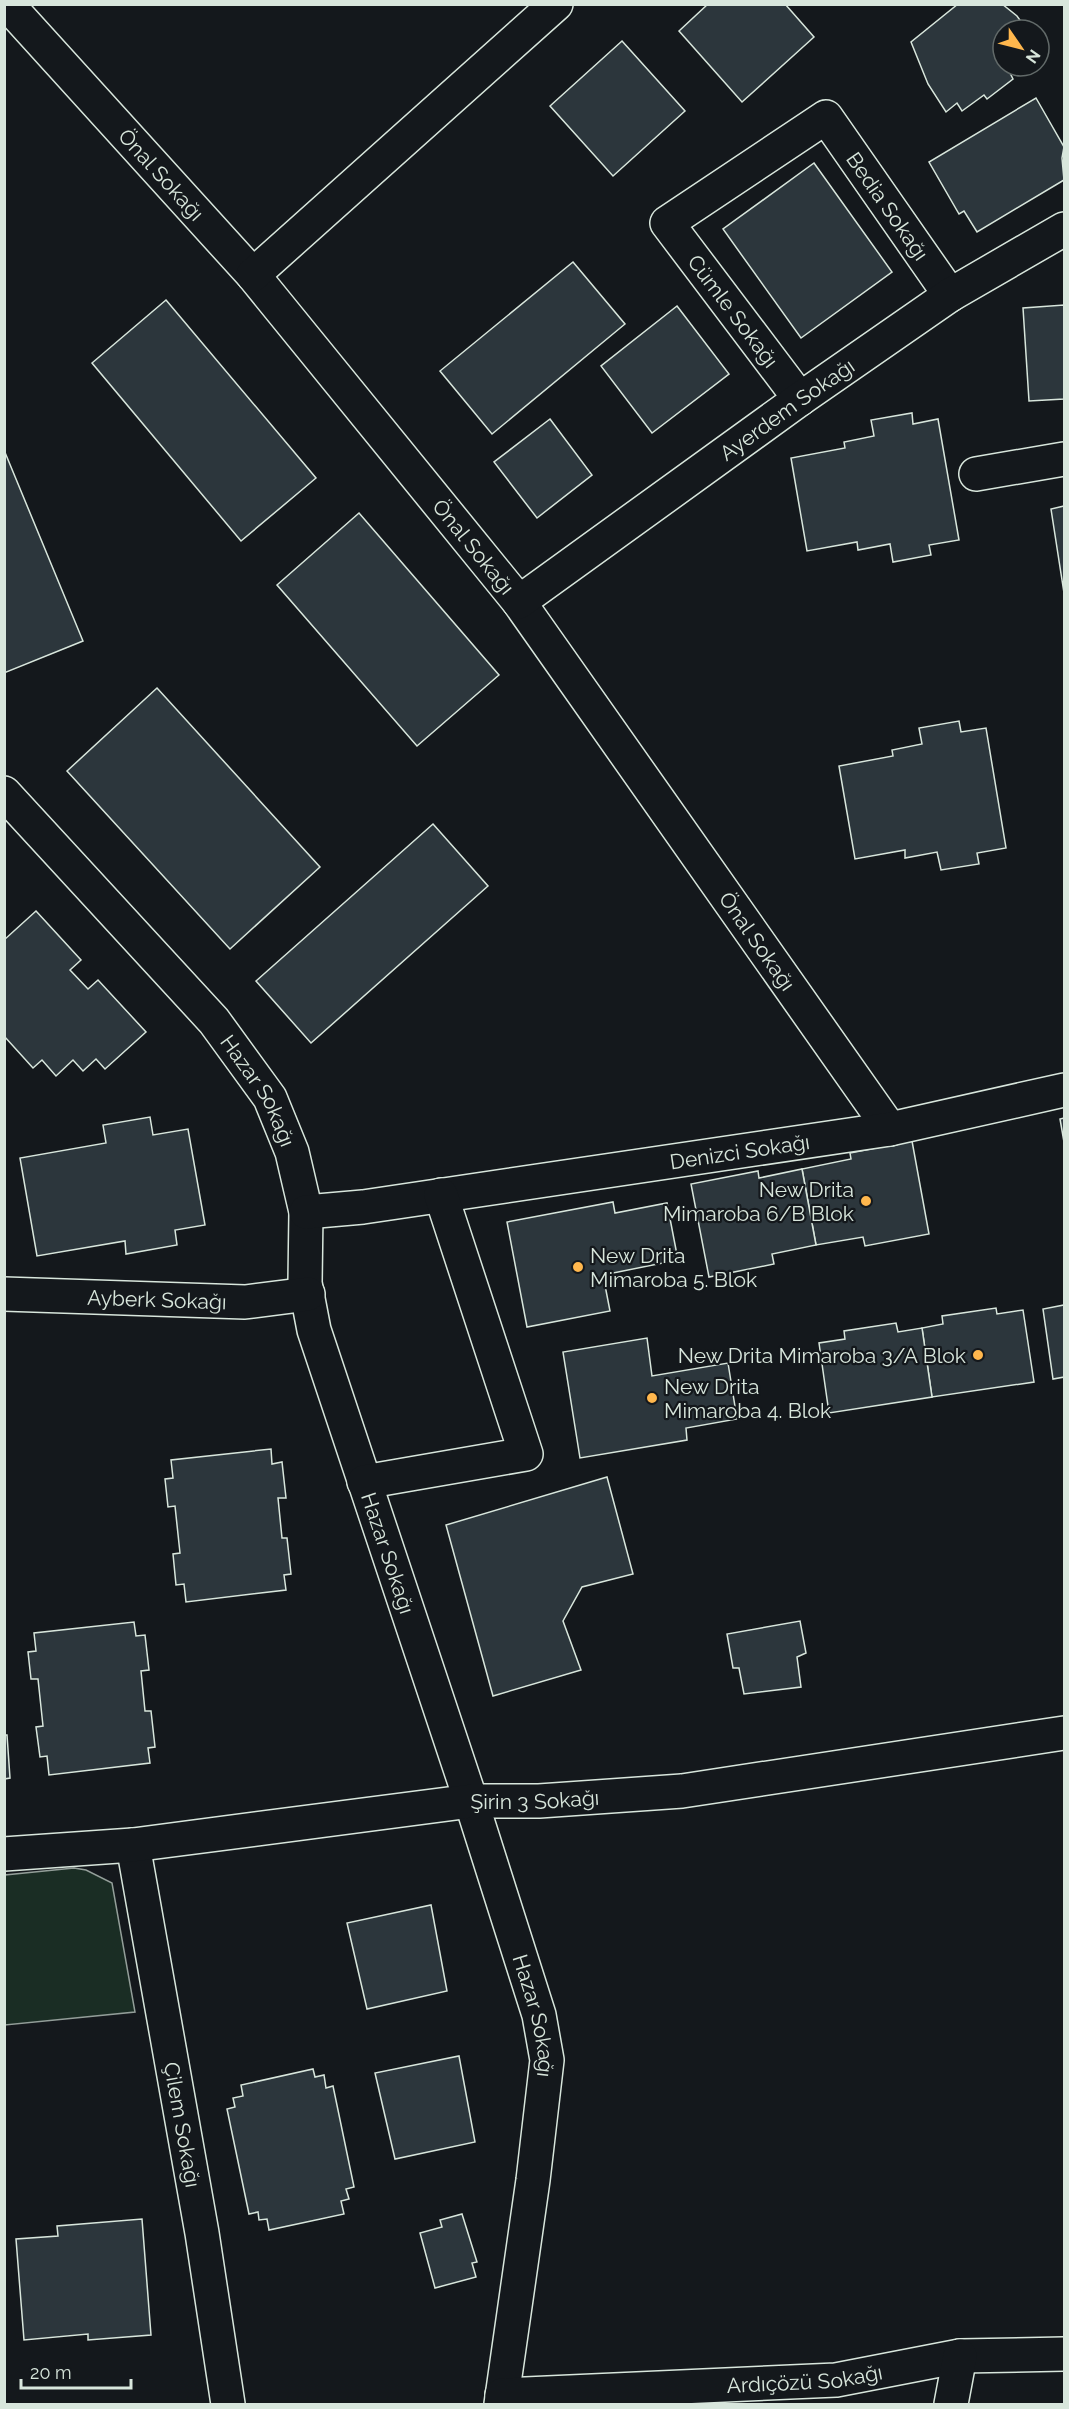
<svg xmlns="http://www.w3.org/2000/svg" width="1069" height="2409" font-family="Raleway,sans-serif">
	<rect width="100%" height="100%" fill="#14181c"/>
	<polygon fill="#1a2d24" stroke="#939e99" stroke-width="1.5" points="74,1868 86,1870 112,1883 135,2012 5,2025 5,1875"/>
	<g fill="#2c363c" stroke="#d8e6dc" stroke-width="1.5">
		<polygon points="708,4 785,4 814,37 742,102 679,31"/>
		<polygon points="958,4 1002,4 1017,16 1027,30 1003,30 1003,66 1019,66 1010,73 1013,79 987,99 984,95 962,111 957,103 946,112 928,84 911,42"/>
		<polygon points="622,41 685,111 613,176 550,106"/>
		<polygon points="1036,98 1064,147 1062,158 1064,180 977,232 964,211 959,214 929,162"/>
		<polygon points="814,163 892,272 801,338 723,229"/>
		<polygon points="573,262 625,324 492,434 440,371"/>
		<polygon points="166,300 316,478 241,541 92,363"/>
		<polygon points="1064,305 1064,399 1029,401 1023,308"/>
		<polygon points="677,306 729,374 652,433 601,366"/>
		<polygon points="912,413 913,424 938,419 959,540 929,545 931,555 893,562 890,544 858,550 857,542 807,551 791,458 845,448 844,442 874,436 871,420"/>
		<polygon points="550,419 592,475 537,518 494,462"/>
		<polygon points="4,450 83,641 4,673"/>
		<polygon points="1064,506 1064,593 1051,509"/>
		<polygon points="359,513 499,675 417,746 277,585"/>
		<polygon points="157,688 320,867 230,949 67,771"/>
		<polygon points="959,721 961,732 986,728 1006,848 977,853 979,864 941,870 937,852 905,858 905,850 855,859 839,766 893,756 892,750 922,744 919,728"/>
		<polygon points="433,824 488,886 311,1043 256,981"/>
		<polygon points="36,911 81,960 70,970 88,989 98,980 146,1032 105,1069 96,1059 83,1071 73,1060 56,1076 42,1060 33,1068 4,1036 4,940"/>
		<polygon points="150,1117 153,1135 188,1129 205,1225 175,1230 177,1245 126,1254 125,1241 37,1256 20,1158 106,1143 103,1125"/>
		<polygon points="1064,1118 1064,1142 1060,1119"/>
		<polygon points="912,1141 929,1234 865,1246 863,1237 816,1245 802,1169 851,1159 850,1153"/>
		<polygon points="802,1169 816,1245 772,1254 774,1264 709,1277 691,1184 758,1171 759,1178"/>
		<polygon points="613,1202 615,1213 667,1203 678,1260 603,1275 610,1311 527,1327 507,1222"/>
		<polygon points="1064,1305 1064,1377 1053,1379 1043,1309"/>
		<polygon points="996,1308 997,1314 1023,1310 1034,1382 932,1397 922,1328 943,1324 942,1316"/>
		<polygon points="896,1323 898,1332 922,1328 932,1397 829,1413 819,1343 845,1339 844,1331"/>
		<polygon points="647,1338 652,1376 728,1363 737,1419 686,1428 687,1440 580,1458 563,1352"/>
		<polygon points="271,1449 272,1464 282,1462 286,1498 278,1498 282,1538 287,1538 291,1574 284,1575 286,1590 186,1602 184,1584 176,1585 173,1554 180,1553 175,1506 168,1507 165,1479 173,1478 171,1460"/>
		<polygon points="607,1477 633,1574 582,1587 563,1621 581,1670 493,1696 446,1525"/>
		<polygon points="800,1621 806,1653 797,1657 801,1687 744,1694 739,1668 733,1668 727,1634"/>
		<polygon points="134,1622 136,1636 145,1635 149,1670 141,1671 145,1711 151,1711 155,1747 148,1748 150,1763 49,1775 47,1756 40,1757 36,1727 43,1726 38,1679 31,1679 28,1652 36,1651 34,1633"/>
		<polygon points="4,1735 7,1735 10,1778 4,1779"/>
		<polygon points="431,1905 447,1991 367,2009 347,1923"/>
		<polygon points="459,2056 475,2142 395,2159 375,2073"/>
		<polygon points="313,2069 315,2077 324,2075 326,2088 333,2086 354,2187 346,2189 349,2199 341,2201 344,2214 269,2230 267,2219 259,2220 258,2212 249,2214 227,2109 235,2107 233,2098 243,2096 241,2085"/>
		<polygon points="462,2214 477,2262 472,2263 476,2277 435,2288 420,2233 442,2227 440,2220"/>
		<polygon points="142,2219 151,2335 88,2340 88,2334 24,2340 16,2239 58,2236 57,2226"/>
	</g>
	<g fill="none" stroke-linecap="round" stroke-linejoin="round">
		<g stroke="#d8e6dc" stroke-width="36">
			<g id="minor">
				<path id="s1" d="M7 4 253 275 519 602 890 1129"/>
				<polyline points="253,275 556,4"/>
				<path id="s2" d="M800 399 667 223 826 117 950 295"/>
				<polyline points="976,474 1064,459"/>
				<path id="s3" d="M519 602 800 399 950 295 1064 229"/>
				<path id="s4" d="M4 793 214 1021 270 1098 292 1152 306 1212 305 1283 314 1330 471 1801 539 2015 547 2060 533 2180 501 2404"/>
				<path id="s5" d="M306 1212 363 1207 890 1129 1064 1090"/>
				<path id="s6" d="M4 1294 245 1302 308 1294"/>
				<polyline points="364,1482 526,1454 441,1195"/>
				<path id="s7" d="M133 1845 202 2233 228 2404"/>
				<path id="s8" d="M4 1854 133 1845 471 1801H539L682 1791 1064 1733"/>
				<path id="s9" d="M502 2395 836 2380 960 2356 1064 2354"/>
				<polyline points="951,2404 960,2356"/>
			</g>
		</g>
		<use href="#minor" stroke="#14181c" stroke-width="33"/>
	</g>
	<g fill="#ffb74d" stroke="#14181c" stroke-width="2">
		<circle cx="866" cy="1201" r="6"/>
		<circle cx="578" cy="1267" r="6"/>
		<circle cx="978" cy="1355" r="6"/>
		<circle cx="652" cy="1398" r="6"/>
	</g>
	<g text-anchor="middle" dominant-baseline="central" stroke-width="4.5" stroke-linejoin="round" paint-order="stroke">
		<g font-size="21" fill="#d8e6dc" stroke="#14181c">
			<text stroke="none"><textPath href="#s1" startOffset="230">Önal Sokağı</textPath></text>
			<text stroke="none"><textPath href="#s2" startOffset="520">Bedia Sokağı</textPath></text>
			<text transform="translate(733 311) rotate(53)">Cümle Sokağı</text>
			<text stroke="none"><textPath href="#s3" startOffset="330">Ayerdem Sokağı</textPath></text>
			<text stroke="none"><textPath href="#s1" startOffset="716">Önal Sokağı</textPath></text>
			<text stroke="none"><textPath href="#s1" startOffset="1202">Önal Sokağı</textPath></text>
			<text stroke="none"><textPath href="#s4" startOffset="393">Hazar Sokağı</textPath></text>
			<text stroke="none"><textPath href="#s5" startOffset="438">Denizci Sokağı</textPath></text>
			<text stroke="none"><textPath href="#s6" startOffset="153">Ayberk Sokağı</textPath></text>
			<text stroke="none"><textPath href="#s4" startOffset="879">Hazar Sokağı</textPath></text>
			<text stroke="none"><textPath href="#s8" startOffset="534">Şirin 3 Sokağı</textPath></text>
			<text stroke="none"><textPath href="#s4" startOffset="1365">Hazar Sokağı</textPath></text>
			<text stroke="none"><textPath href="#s7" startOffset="284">Çilem Sokağı</textPath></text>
			<text stroke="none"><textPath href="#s9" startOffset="303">Ardıçözü Sokağı</textPath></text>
		</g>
		<g font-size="21" fill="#d8e6dc" stroke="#14181c" text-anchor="end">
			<text x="854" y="1189">New Drita<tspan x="854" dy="24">Mimaroba 6/B Blok</tspan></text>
			<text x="590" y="1255" text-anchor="start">New Drita<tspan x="590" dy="24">Mimaroba 5. Blok</tspan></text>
			<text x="966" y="1355">New Drita Mimaroba 3/A Blok</text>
			<text x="664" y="1386" text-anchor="start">New Drita<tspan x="664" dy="24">Mimaroba 4. Blok</tspan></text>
		</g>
	</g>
	<rect width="1069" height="2409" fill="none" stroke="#d8e6dc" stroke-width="12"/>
	<g transform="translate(1021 48) rotate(125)"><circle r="28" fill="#14181c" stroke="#626a69" stroke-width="1.5"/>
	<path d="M0-4.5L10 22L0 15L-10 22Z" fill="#ffb74d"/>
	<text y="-9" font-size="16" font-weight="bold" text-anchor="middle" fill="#d8e6dc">N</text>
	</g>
	<path d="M21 2379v9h110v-9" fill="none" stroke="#d8e6dc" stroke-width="3"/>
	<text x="30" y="2379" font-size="18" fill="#d8e6dc" stroke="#14181c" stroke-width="4.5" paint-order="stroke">20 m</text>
</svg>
